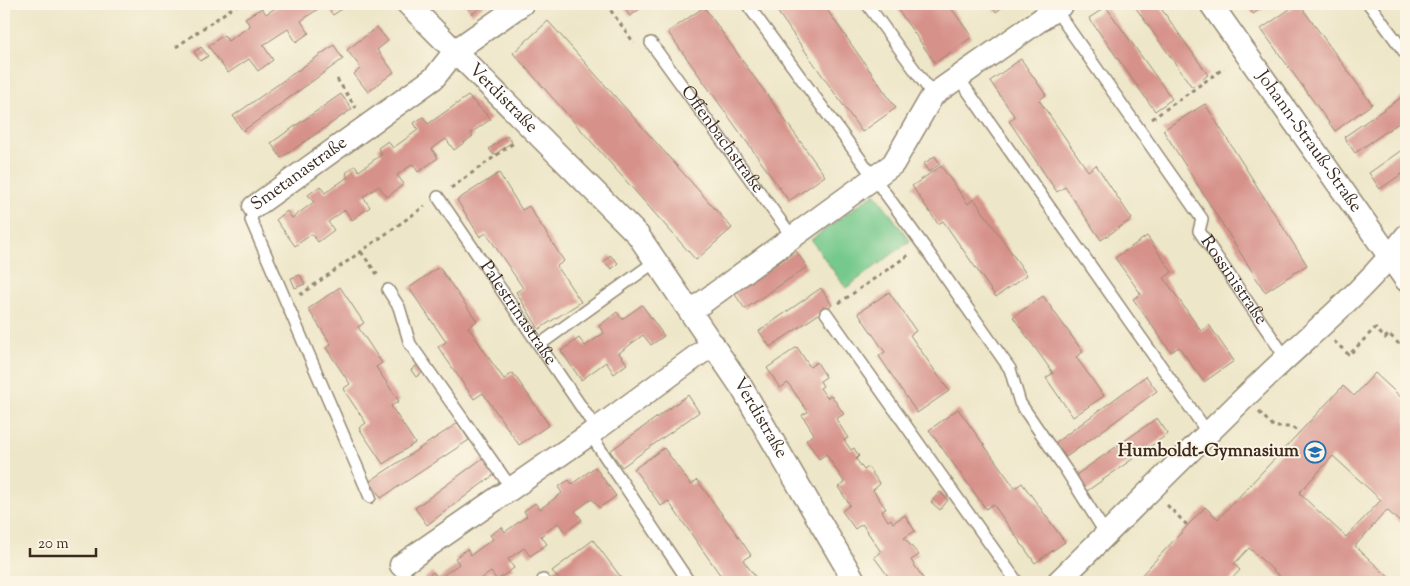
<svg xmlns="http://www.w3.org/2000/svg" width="1410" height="586" font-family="'Sorts Mill Goudy',serif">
	<rect width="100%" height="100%" fill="#fcf5e5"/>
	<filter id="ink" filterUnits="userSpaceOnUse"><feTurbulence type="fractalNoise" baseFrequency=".02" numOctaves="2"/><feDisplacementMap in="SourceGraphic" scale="10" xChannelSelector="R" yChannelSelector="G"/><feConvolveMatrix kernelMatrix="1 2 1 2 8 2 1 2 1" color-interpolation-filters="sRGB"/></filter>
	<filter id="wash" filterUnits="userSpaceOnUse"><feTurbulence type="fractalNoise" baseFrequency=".0096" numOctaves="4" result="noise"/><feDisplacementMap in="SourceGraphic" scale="20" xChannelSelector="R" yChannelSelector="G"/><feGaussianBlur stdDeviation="1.12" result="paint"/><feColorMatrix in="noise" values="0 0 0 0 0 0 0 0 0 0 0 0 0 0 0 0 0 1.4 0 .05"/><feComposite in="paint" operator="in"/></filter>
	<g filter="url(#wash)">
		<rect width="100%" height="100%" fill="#ede6c8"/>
		<polygon fill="#74c98c" stroke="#587a55" points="875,193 910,241 846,288 811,240"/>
		<g id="blocks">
			<g fill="#d6918a" fill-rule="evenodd">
				<polygon points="282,4 325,4 301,21 309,33 296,42 288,29 263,45 273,60 258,71 249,59 228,73 208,46 224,35 228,41 250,26 245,18 262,8 266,14"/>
				<polygon points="325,4 349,4 333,15"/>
				<polygon points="465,4 486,4 472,14"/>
				<polygon points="621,4 647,4 630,16"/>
				<polygon points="772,4 823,4 896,108 862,132"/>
				<polygon points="894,4 948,4 972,37 935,63"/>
				<polygon points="990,4 1007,4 996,12"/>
				<polygon points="1133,4 1158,4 1208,75 1192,87"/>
				<polygon points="1246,4 1269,4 1253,14"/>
				<polygon points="1297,4 1299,4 1372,104 1335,131 1261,29"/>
				<polygon points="704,7 825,176 789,201 668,32"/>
				<polygon points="1106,7 1172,99 1155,111 1089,18"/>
				<polygon points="548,21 732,228 696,260 513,53"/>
				<polygon points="377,27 388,41 377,50 394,72 368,92 354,74 361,68 347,50"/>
				<polygon points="334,45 343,59 243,131 233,116"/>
				<polygon points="201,47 208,56 200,61 194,52"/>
				<polygon points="1021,59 1046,95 1039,100 1088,171 1096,165 1132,219 1101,240 1065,187 1057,192 1009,121 1015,117 990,81"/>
				<polygon points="341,94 352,109 281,158 271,143"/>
				<polygon points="1406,94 1406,118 1355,153 1344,137"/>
				<polygon points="468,96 491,119 471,133 473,136 454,150 446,139 432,149 438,158 418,172 413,164 397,175 404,184 387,197 379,186 363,197 370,207 352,220 345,210 328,222 334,230 318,242 312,234 295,246 276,220 287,211 292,218 314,202 308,195 320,186 325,193 348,177 346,173 355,165 359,171 382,154 378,148 388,141 393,148 418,130 414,123 423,117 428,124"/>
				<polygon points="1205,104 1307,265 1265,292 1163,130"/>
				<polygon points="507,136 512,142 494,155 489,149"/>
				<polygon points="1406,147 1406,171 1380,189 1369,173"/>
				<polygon points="935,156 940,164 929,172 923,164"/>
				<polygon points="941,166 968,204 974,199 1027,275 996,297 943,221 938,224 912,186"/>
				<polygon points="499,173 522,210 529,206 541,225 564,261 557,266 581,302 539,329 516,292 523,288 486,233 480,237 457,200"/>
				<polygon points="1147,236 1172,272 1164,278 1201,331 1209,325 1234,361 1204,382 1179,347 1171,352 1133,299 1141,294 1115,258"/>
				<polygon points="796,251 807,267 745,309 734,293"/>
				<polygon points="610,255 618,263 612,269 604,262"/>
				<polygon points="439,267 477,321 468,327 491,361 504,379 513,373 549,425 519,445 483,393 474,399 438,347 446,342 409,288"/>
				<polygon points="300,275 305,284 295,288 291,278"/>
				<polygon points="340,287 364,323 358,327 382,363 376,367 399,401 391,406 415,443 383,464 359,428 366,423 343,389 350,384 326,348 331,344 308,309"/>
				<polygon points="821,288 832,305 770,347 759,331"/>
				<polygon points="889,292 916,331 910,335 949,391 917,413 879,356 885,352 858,313"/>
				<polygon points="1043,296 1083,352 1076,357 1104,396 1073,417 1046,378 1053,373 1013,317"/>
				<polygon points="642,305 664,336 651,345 643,335 619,353 627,364 614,374 606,362 581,380 561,351 579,338 585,346 604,333 599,326 617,312 622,319"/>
				<polygon points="797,347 810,367 817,362 826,377 820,381 823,386 820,388 827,398 831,395 844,414 836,419 848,438 844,440 851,450 854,448 857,453 859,456 856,459 864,470 868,467 880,484 873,490 886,509 882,511 888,521 891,519 893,523 905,515 915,531 904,538 919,555 911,560 923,578 918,581 919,582 881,582 888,576 874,557 881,552 862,524 855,529 842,511 850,505 838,487 845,483 826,454 819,459 806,440 814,434 802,415 808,412 788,383 780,388 767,368"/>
				<polygon points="419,364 424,371 416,377 411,370"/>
				<path d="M1375 373 1406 402V528L1387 510 1355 546 1394 582H1286L1249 548 1234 564 1240 570 1229 582H1135L1205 507 1218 519 1343 386 1354 396ZM1333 456 1381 500 1346 537 1299 493Z"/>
				<polygon points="1146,376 1157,391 1066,457 1055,443"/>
				<polygon points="688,395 699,412 622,467 610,451"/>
				<polygon points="958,409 1015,488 1022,483 1065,542 1035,563 993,504 986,509 929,430"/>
				<polygon points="1157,418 1168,434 1087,491 1076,475"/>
				<polygon points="458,423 469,440 381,498 370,481"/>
				<polygon points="664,448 691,485 697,480 738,536 751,555 743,560 759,582 715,582 721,576 668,501 661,506 634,469"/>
				<polygon points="483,458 495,474 427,525 415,508"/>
				<polygon points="595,467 616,496 599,508 592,499 575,511 582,520 565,532 558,523 541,536 547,544 530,556 524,548 508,559 514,568 497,580 491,572 476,582 421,581 433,572 438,579 459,564 455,558 467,549 471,555 493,539 490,535 502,527 505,532 527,516 524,511 535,503 540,509 562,493 558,487 569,480 572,484"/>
				<polygon points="940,492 948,500 940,510 931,502"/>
				<polygon points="593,540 623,580 625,582 562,582 552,571"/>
			</g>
		</g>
	</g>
	<g filter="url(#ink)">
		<use href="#blocks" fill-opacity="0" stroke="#948873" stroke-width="1"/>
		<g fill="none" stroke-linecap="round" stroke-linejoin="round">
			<g stroke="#948873" stroke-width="14">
				<g id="service">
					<polyline points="747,4 923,245 1010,369 1020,403 1066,470 1106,534"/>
					<polyline points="867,4 933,95"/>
					<polyline points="1369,4 1406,54"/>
					<path id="s1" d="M1055 9 1202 219 1199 231 1286 358"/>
					<path id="s2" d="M651 43 793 238"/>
					<polyline points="958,77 1208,433"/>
					<path id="s3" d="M438 197 597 430"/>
					<polyline points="254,207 251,220 370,497"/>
					<polyline points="388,290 399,307 410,344 512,489"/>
					<polyline points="826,313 1017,582"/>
					<polyline points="539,345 656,261"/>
					<polyline points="590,434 689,582"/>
					<polyline points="401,565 408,582"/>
					<polyline points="543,580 544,582"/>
				</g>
			</g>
			<g stroke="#948873" stroke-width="25">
				<g id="minor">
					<path id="s4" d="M408 4 638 235 742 388 855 582"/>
					<path id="s5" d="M1211 4 1406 280"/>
					<path id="s6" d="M254 207 434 78 456 50 522 4"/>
					<polyline points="691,311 893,164 933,95 1063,4"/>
					<polyline points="401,565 590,434 713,344"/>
					<path d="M1058 582C1128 513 1197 443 1268 375 1315 330 1367 288 1406 236"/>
				</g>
			</g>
			<g stroke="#948873" stroke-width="3" stroke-dasharray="4 4" stroke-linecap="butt">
				<polyline points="606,4 634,43"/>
				<polyline points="176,47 238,4"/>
				<polyline points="337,79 356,108"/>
				<polyline points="1152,119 1224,68"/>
				<polyline points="451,188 515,142"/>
				<polyline points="361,252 379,277"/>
				<polyline points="300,295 425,206"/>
				<polyline points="839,303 910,254"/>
				<polyline points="1334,341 1349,355 1375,328 1385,338 1389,334 1406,351"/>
				<polyline points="1259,412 1274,427 1292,427 1299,433"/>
				<polyline points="1167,505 1188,526"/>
			</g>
			<use href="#service" stroke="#fff" stroke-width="11"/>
			<use href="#minor" stroke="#fff" stroke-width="22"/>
		</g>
	</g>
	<defs>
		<g id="school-ring" transform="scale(1.125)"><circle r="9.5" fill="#fcf5e5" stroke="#1f6fb2" stroke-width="1.5"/><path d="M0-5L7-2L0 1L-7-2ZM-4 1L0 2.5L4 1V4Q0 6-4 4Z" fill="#1f6fb2"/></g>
	</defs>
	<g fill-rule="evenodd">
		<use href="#school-ring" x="1315" y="452"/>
	</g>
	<g text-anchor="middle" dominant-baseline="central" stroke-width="4" stroke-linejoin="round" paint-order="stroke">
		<g font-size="18" fill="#3b2a1e" stroke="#fcf5e5">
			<text stroke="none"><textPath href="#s4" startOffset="134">Verdistraße</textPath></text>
			<text stroke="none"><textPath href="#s2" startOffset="120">Offenbachstraße</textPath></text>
			<text stroke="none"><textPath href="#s5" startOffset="169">Johann-Strauß-Straße</textPath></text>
			<text stroke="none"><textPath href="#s6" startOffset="56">Smetanastraße</textPath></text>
			<text stroke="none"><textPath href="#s1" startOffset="329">Rossinistraße</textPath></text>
			<text stroke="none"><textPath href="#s3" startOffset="141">Palestrinastraße</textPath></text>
			<text stroke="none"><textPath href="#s4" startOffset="546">Verdistraße</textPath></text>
		</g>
		<g font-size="18" font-weight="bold" fill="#3b2a1e" stroke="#fcf5e5" text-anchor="end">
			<text x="1299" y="452">Humboldt-Gymnasium</text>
		</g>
	</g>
	<rect width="1410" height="586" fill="none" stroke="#fcf5e5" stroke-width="20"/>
	<path d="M30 548v8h66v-8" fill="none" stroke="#3b2a1e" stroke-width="2.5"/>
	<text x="38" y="548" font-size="15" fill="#3b2a1e" stroke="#fcf5e5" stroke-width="4" paint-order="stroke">20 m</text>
</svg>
